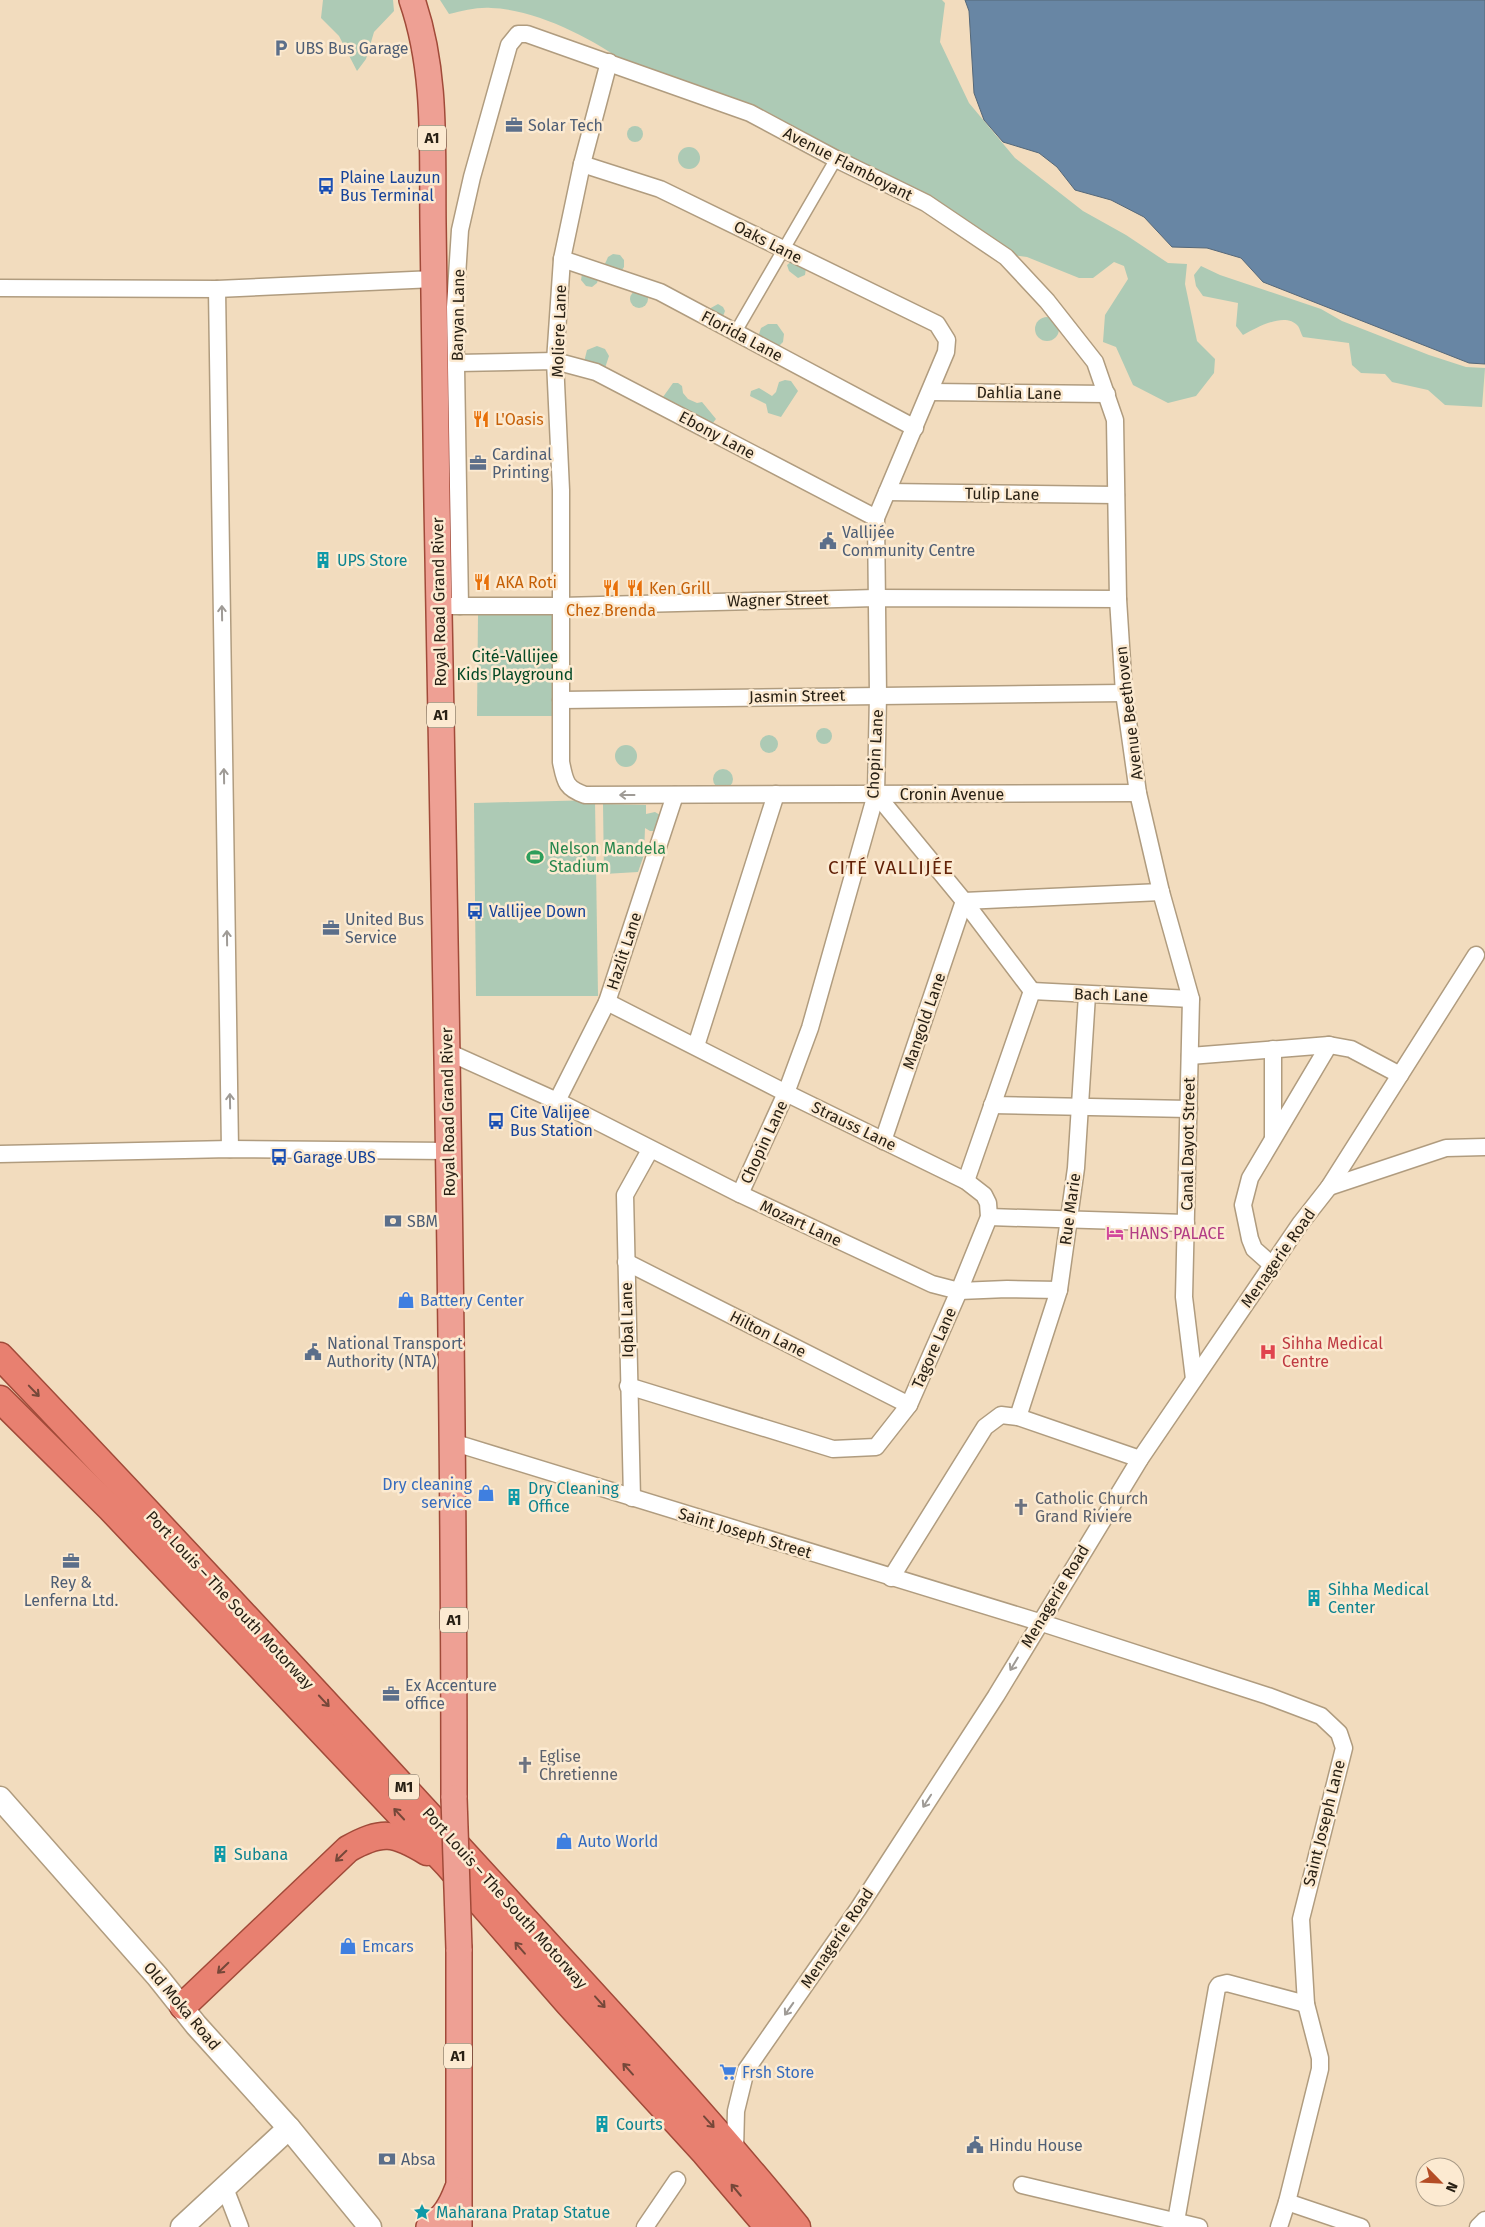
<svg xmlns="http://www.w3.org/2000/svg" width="1485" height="2227" font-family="'Fira Sans',sans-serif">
	<rect width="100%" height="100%" fill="#f2dcbe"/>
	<g fill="#adcab5">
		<polygon points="323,0 393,0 394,11 374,32 366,59 357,71 339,36 321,18"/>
		<path d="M440 0H942L945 3 940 42 969 103 1015 158 1083 211 1126 235 1168 263 1187 264 1185 284 1197 341 1215 359 1214 373 1196 396 1168 403 1133 385 1116 347 1103 342 1105 315 1128 279 1124 266 1114 262 1093 278H1079L1027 257 1006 254 926 200 627 64C593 38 534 9 491 8 477 7 463 11 449 14Z"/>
		<circle cx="635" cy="134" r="8"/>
		<circle cx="689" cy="158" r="11"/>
		<polygon points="613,254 620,255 624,260 624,267 620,273 604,266 608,257"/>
		<polygon points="792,261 806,268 805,275 798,278 789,271 787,265"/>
		<path d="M1201 266 1220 275 1321 309 1342 321 1429 355 1466 367 1485 368 1482 407 1445 405 1428 390 1392 382 1385 374 1361 373 1352 365 1349 343 1303 337C1301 334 1300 329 1298 326 1285 311 1256 328 1243 335L1236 326 1238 303 1203 296 1196 286 1194 275Z"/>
		<polygon points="582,274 599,277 597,283 592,287 586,286 581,280"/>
		<circle cx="639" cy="299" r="9"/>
		<polygon points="718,304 723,307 725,311 722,319 709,309"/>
		<circle cx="1047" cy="329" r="12"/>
		<polygon points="768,324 777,324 784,334 783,342 777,348 758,337 761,328"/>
		<polygon points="597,346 605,349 609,356 605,368 584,362 587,350"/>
		<polygon points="785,380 791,381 798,391 781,417 768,413 766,404 750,396 751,391 759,388 772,396 776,392 779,382"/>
		<polygon points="673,383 678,383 682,386 683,393 688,399 697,403 702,402 716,419 712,424 697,418 695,413 687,413 677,404 667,403 663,397"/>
		<polygon points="478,615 552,615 554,716 477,716"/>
		<circle cx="824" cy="736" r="8"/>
		<circle cx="769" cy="744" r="9"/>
		<circle cx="626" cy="756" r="11"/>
		<circle cx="723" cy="779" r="10"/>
		<polygon points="595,800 598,996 476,996 474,803"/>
		<polygon points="603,804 646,805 646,814 655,812 660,815 656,831 650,831 645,828 644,855 638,872 604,874"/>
	</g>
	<polygon fill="#6886a4" stroke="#556879" points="965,0 1485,0 1485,364 1469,363 1263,282 1241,258 1207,248 1172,247 1144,217 1111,200 1075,190 1057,167 1039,153 1003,142 984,120 974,93 969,11"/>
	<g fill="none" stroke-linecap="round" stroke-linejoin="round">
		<g stroke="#b09c7f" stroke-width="14">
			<polyline id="pedestrian" points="735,333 836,159"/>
		</g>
		<g stroke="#b09c7f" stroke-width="19">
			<g id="minor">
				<path d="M609 62 582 164 562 259 555 361 561 490V762C565 781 565 788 585 795L1138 793"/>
				<polyline points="582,164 660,189 937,324 947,340 946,352 876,518 878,695 876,794 810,1028 786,1093 740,1194"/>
				<polyline points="562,259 660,292 915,428"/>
				<polyline points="0,288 217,289 434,279"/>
				<polyline points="217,289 230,1149"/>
				<polyline points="457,363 555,361 596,372 876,518"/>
				<polyline points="931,392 1107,394"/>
				<polyline points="887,492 1116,495"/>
				<polyline points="451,606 562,606 876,598 1118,599"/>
				<polyline points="460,606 455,307 460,230 472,177 509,45 518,34 527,34 750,113 836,159 926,203 1006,257 1047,301 1095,362 1115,420 1118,599 1124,693 1138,793 1161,892 1191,999 1184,1297 1194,1379"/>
				<polyline points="561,700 1124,693"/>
				<polyline points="876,794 964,901 1032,991"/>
				<polyline points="1032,991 1191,999"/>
				<polyline points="607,1002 786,1093 966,1181 984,1195 988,1203 989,1217 959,1291 909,1405 876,1447 833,1449 628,1386"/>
				<polyline points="696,1046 776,794"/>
				<polyline points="448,1052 557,1101 740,1194 932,1284 959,1291 1007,1289 1059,1290"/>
				<polyline points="1190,1056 1329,1045 1351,1049 1400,1075"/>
				<polyline points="557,1101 607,1002 675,795"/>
				<polyline points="992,1105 1189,1109"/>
				<polyline points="1273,1137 1273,1049"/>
				<polyline points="883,1141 964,901 1161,892"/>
				<polyline points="0,1154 230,1149 449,1151"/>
				<polyline points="966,1181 1032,991"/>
				<polyline points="1329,1187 1446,1148 1485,1147"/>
				<polyline points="989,1217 1186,1223"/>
				<polyline points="626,1262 909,1405"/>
				<polyline points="1272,1265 1254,1249 1250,1239 1243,1205 1250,1178 1329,1045"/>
				<polyline points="1018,1417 1059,1290 1076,1168 1087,995"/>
				<polyline points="452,1442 1039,1622 1268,1696 1321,1716 1339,1733 1344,1748 1301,1919 1306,2004 1320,2058 1320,2069 1287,2202 1279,2227"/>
				<polyline points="632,1498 625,1195 650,1150"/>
				<polyline points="891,1578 985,1427 1001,1415 1018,1417 1140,1459"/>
				<polyline points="735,2150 736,2111 746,2070 858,1909 996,1696 1140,1459 1300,1224 1329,1187 1476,955"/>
				<polyline points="1022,2185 1199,2227"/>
				<polyline points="225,2188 240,2227"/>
				<polyline points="1287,2202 1361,2227"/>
				<polyline points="1176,2221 1217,1988 1219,1985 1227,1983 1306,2004"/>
				<polyline points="645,2227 677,2180"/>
				<polyline points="1478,2227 1485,2220"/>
			</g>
		</g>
		<g stroke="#b09c7f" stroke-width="25">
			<g id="secondary">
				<polyline points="0,1798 157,1976 196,2025 289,2128 370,2227"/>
				<polyline points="182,2227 289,2128"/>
			</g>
		</g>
		<g stroke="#a14a39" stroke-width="28">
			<g id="primary">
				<path d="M412 0C437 72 432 148 433 224 435 317 435 411 437 504 445 935 454 1366 454 1798"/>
				<polyline points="459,1949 459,2227"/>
				<path d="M429 2227C444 2218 451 2206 457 2190"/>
			</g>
		</g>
		<g stroke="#a14a39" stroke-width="29">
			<g id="trunk">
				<path d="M0 1356C167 1531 331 1708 494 1886 596 1998 701 2109 797 2227"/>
				<polyline points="0,1399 111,1509 447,1864 568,2003 705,2153 768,2227"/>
				<path d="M183 2006 348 1849C382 1830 394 1832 427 1852"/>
			</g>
		</g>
		<use href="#pedestrian" stroke="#fff" stroke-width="11"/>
		<use href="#minor" stroke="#fff" stroke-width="16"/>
		<use href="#secondary" stroke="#fff" stroke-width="22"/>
		<use href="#primary" stroke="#eea094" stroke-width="25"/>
		<use href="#trunk" stroke="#e88070" stroke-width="26"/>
		<g stroke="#a14a39" stroke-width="28" stroke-linecap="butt">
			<polyline id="primary-bridge" points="454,1798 459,1949"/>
		</g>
		<use href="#primary-bridge" stroke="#eea094" stroke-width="25"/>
	</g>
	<defs><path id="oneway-shaft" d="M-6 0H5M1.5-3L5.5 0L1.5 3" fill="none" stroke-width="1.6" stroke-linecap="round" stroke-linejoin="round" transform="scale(1.25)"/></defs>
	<g stroke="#9f9b96">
		<use href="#oneway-shaft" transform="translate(222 613) rotate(-91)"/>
		<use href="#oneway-shaft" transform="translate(224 776) rotate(-91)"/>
		<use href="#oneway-shaft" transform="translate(627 795) rotate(-180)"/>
		<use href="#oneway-shaft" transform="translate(227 938) rotate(-91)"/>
		<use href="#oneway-shaft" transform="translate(230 1101) rotate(-91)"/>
		<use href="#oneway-shaft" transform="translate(1014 1664) rotate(121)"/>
		<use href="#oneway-shaft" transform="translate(927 1801) rotate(123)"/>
		<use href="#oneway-shaft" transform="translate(789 2009) rotate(125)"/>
	</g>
	<g stroke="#754739">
		<use href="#oneway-shaft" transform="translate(34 1391) rotate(46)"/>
		<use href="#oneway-shaft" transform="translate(324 1701) rotate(47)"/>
		<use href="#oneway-shaft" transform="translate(399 1814) rotate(-133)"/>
		<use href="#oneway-shaft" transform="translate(341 1856) rotate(136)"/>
		<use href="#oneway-shaft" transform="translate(520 1948) rotate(-131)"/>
		<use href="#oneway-shaft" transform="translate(223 1968) rotate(136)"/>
		<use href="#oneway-shaft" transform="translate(600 2002) rotate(48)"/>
		<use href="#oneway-shaft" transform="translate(628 2069) rotate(-132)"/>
		<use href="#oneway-shaft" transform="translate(709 2122) rotate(48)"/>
		<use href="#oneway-shaft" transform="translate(736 2190) rotate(-130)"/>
	</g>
	<defs>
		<g id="parking-bare" transform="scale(1.35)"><path d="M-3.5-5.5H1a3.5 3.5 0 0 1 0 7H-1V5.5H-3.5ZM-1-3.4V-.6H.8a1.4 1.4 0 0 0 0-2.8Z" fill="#5c6f8a" stroke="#fcead1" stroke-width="2.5" paint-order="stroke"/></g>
		<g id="office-bare" transform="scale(1.35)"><path d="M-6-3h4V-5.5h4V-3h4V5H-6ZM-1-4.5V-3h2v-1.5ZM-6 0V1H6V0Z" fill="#5c6f8a" stroke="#fcead1" stroke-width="2.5" paint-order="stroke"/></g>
		<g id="bus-bare" transform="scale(1.35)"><path d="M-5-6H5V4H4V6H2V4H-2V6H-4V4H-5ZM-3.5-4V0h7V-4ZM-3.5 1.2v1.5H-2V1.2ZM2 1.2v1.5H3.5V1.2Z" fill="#1a4fb4" stroke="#fcead1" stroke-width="2.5" paint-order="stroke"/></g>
		<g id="restaurant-bare" transform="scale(1.35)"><path d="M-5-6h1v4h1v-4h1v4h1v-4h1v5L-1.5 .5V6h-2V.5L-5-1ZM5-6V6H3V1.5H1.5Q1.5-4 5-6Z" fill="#e8710a" stroke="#fcead1" stroke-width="2.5" paint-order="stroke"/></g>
		<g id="civic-bare" transform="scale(1.35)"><path d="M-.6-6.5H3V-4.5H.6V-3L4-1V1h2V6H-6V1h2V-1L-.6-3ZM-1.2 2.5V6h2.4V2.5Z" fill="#5c6f8a" stroke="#fcead1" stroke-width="2.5" paint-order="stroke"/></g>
		<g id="building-bare" transform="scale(1.35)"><path d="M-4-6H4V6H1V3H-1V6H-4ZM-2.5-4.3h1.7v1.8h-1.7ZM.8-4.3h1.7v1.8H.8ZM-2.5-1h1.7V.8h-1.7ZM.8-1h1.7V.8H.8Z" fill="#0f9aa8" stroke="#fcead1" stroke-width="2.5" paint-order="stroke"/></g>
		<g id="stadium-bare" transform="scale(1.35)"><path d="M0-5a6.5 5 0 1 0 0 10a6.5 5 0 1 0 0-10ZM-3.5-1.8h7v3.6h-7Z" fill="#2e9e5b" stroke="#fcead1" stroke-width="2.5" paint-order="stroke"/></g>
		<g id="bank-bare" transform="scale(1.35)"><path d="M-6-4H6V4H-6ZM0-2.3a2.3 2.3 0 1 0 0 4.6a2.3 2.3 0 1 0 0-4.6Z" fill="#5c6f8a" stroke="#fcead1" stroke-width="2.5" paint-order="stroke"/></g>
		<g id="hotel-bare" transform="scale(1.35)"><path d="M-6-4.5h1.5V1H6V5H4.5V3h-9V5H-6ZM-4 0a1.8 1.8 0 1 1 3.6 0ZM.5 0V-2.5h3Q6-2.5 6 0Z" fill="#d1479c" stroke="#fcead1" stroke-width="2.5" paint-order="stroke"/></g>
		<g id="shop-bare" transform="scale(1.35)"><path d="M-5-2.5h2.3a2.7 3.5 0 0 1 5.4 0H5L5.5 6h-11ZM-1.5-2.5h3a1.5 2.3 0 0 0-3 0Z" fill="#3f7fe0" stroke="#fcead1" stroke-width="2.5" paint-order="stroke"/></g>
		<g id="hospital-bare" transform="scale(1.35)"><path d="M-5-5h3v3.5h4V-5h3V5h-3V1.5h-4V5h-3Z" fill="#e0444e" stroke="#fcead1" stroke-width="2.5" paint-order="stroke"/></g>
		<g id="church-bare" transform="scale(1.35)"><path d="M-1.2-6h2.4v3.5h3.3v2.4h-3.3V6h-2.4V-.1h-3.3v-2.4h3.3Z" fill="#6b7280" stroke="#fcead1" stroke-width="2.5" paint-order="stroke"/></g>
		<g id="supermarket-bare" transform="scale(1.35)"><path d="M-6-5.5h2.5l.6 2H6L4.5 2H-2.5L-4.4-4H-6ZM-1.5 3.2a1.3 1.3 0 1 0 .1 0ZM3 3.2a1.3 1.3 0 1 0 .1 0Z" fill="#3f7fe0" stroke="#fcead1" stroke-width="2.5" paint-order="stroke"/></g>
		<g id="sight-bare" transform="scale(1.35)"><path d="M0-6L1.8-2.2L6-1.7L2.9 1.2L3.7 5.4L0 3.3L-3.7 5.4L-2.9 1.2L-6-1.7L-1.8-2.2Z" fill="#0f9aa8" stroke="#fcead1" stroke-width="2.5" paint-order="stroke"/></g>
	</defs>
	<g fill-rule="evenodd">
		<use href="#parking-bare" x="281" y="48"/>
		<use href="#office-bare" x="514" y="125"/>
		<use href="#bus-bare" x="326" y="186"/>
		<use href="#restaurant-bare" x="481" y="419"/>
		<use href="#office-bare" x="478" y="463"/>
		<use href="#civic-bare" x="828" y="541"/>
		<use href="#building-bare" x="323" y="560"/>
		<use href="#restaurant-bare" x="482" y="582"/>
		<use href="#restaurant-bare" x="611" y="588"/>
		<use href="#restaurant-bare" x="635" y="588"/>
		<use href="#stadium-bare" x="535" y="857"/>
		<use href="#bus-bare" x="475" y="911"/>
		<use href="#office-bare" x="331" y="928"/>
		<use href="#bus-bare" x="496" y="1121"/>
		<use href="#bus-bare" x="279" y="1157"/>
		<use href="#bank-bare" x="393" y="1221"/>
		<use href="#hotel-bare" x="1115" y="1233"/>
		<use href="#shop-bare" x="406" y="1300"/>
		<use href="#civic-bare" x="313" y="1352"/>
		<use href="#hospital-bare" x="1268" y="1352"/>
		<use href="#shop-bare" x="486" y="1493"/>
		<use href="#building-bare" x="514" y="1497"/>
		<use href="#church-bare" x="1021" y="1507"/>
		<use href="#office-bare" x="71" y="1561"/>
		<use href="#building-bare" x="1314" y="1598"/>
		<use href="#office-bare" x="391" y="1694"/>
		<use href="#church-bare" x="525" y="1765"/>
		<use href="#shop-bare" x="564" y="1841"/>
		<use href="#building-bare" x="220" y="1854"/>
		<use href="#shop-bare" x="348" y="1946"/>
		<use href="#supermarket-bare" x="728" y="2072"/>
		<use href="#building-bare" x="602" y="2124"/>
		<use href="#civic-bare" x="975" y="2145"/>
		<use href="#bank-bare" x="387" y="2159"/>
		<use href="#sight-bare" x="422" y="2212"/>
	</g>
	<g text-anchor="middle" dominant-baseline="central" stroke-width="5" stroke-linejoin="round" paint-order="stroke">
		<g fill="#fcead1" stroke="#685d4d" stroke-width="1">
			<rect x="418" y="125.5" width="28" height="25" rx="4"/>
			<rect x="427" y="702.5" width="28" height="25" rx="4"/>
			<rect x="440" y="1607.5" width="28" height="25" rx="4"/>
			<rect x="389" y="1774.5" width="30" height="25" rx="4"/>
			<rect x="444" y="2043.5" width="28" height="25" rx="4"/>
		</g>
		<g font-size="15" font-weight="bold" fill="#292115">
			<text x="432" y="138">A1</text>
			<text x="441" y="715">A1</text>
			<text x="454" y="1620">A1</text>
			<text x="404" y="1787">M1</text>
			<text x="458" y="2056">A1</text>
		</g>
		<g font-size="16" fill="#4e5e75" stroke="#fcead1" text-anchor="start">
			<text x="295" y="48">UBS Bus Garage</text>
			<text x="528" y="125">Solar Tech</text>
			<text x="492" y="454">Cardinal<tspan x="492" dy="18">Printing</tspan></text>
			<text x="842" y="532">Vallijée<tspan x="842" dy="18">Community Centre</tspan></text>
			<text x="345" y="919">United Bus<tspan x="345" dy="18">Service</tspan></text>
			<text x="407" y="1221">SBM</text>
			<text x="327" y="1343">National Transport<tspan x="327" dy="18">Authority (NTA)</tspan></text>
			<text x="71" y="1582" text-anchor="middle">Rey &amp;<tspan x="71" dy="18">Lenferna Ltd.</tspan></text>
			<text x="405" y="1685">Ex Accenture<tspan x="405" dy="18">office</tspan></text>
			<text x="989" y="2145">Hindu House</text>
			<text x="401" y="2159">Absa</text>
		</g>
		<g font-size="16" fill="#292115" stroke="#fcead1">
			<text transform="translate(848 164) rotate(27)">Avenue Flamboyant</text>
			<text transform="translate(768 242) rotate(27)">Oaks Lane</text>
			<text transform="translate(458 315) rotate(-89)">Banyan Lane</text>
			<text transform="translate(559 331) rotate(-88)">Moliere Lane</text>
			<text transform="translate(742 336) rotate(28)">Florida Lane</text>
			<text transform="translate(1019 393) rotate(1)">Dahlia Lane</text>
			<text transform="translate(717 435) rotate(28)">Ebony Lane</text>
			<text transform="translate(1002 494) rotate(1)">Tulip Lane</text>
			<text transform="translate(778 600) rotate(-1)">Wagner Street</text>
			<text transform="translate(439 602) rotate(-91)">Royal Road Grand River</text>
			<text transform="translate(797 696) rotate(-1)">Jasmin Street</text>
			<text transform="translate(1129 713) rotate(-97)">Avenue Beethoven</text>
			<text transform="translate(875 754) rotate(-87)">Chopin Lane</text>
			<text x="952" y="794">Cronin Avenue</text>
			<text transform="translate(624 951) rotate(-72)">Hazlit Lane</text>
			<text transform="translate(1111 995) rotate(2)">Bach Lane</text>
			<text transform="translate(924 1021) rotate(-71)">Mangold Lane</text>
			<text transform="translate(448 1112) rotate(-91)">Royal Road Grand River</text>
			<text transform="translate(854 1126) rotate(26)">Strauss Lane</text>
			<text transform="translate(764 1142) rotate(-65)">Chopin Lane</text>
			<text transform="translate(1188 1144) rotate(-89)">Canal Dayot Street</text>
			<text transform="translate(1070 1209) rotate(-82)">Rue Marie</text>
			<text transform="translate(801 1223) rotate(25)">Mozart Lane</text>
			<text transform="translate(1278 1258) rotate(-55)">Menagerie Road</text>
			<text transform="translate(627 1320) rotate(-91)">Iqbal Lane</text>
			<text transform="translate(768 1334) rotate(27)">Hilton Lane</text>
			<text transform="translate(934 1348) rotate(-66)">Tagore Lane</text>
			<text transform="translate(745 1533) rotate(17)">Saint Joseph Street</text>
			<text transform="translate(1055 1596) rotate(-59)">Menagerie Road</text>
			<text transform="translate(230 1600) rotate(47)">Port Louis – The South Motorway</text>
			<text transform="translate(1324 1823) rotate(-76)">Saint Joseph Lane</text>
			<text transform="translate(505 1898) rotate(48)">Port Louis – The South Motorway</text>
			<text transform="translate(837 1938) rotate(-56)">Menagerie Road</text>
			<text transform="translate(182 2006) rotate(50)">Old Moka Road</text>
		</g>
		<g font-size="16" fill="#164399" stroke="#fcead1" text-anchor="start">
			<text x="340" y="177">Plaine Lauzun<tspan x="340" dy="18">Bus Terminal</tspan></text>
			<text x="489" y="911">Vallijee Down</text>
			<text x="510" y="1112">Cite Valijee<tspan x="510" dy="18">Bus Station</tspan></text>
			<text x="293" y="1157">Garage UBS</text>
		</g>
		<g font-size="16" fill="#c56008" stroke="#fcead1" text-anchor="start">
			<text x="495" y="419">L'Oasis</text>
			<text x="496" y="582">AKA Roti</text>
			<text x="649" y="588">Ken Grill</text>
			<text x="611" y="610" text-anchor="middle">Chez Brenda</text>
		</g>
		<g font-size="16" fill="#0d838f" stroke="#fcead1" text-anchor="start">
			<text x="337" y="560">UPS Store</text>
			<text x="528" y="1488">Dry Cleaning<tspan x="528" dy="18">Office</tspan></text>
			<text x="1328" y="1589">Sihha Medical<tspan x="1328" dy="18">Center</tspan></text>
			<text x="234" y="1854">Subana</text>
			<text x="616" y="2124">Courts</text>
			<text x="436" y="2212">Maharana Pratap Statue</text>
		</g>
		<g font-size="16" fill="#024825" stroke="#fcead1">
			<text x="515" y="656">Cité-Vallijee<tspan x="515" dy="18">Kids Playground</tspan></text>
		</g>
		<g font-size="16" fill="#27864d" stroke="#fcead1" text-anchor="start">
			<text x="549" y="848">Nelson Mandela<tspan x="549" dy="18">Stadium</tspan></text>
		</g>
		<g font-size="16" fill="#b23c85" stroke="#fcead1" text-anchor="start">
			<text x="1129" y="1233">HANS PALACE</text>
		</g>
		<g font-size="16" fill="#366cbe" stroke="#fcead1" text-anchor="start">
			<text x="420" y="1300">Battery Center</text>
			<text x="472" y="1484" text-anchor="end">Dry cleaning<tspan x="472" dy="18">service</tspan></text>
			<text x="578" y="1841">Auto World</text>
			<text x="362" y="1946">Emcars</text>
			<text x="742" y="2072">Frsh Store</text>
		</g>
		<g font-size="16" fill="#be3a42" stroke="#fcead1" text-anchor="start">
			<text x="1282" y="1343">Sihha Medical<tspan x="1282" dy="18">Centre</tspan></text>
		</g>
		<g font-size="16" fill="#5b616d" stroke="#fcead1" text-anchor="start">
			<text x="1035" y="1498">Catholic Church<tspan x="1035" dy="18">Grand Riviere</tspan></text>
			<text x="539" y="1756">Eglise<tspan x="539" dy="18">Chretienne</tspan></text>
		</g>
		<g font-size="19" letter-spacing="1" fill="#622107" stroke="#fcead1">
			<text x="891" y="867">CITÉ VALLIJÉE</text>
		</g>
	</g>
	<g transform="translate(1440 2182) rotate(114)"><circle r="24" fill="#fcead1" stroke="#a89a86"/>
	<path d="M0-4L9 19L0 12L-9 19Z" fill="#b44d26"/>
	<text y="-8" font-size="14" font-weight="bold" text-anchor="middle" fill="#292115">N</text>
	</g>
</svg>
